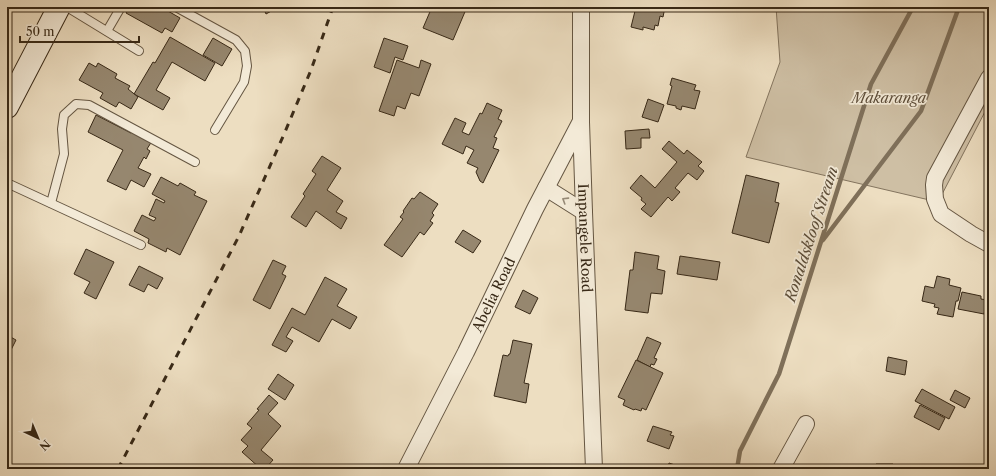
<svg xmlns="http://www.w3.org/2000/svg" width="996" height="476" font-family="'Libre Caslon Text',serif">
	<rect width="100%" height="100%" fill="#eddec1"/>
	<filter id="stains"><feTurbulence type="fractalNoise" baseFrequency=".005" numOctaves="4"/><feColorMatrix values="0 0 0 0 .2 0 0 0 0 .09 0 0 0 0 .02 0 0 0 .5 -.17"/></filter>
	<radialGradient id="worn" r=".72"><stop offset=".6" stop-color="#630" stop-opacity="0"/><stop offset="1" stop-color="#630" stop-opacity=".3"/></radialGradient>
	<polygon fill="#cebfa4" stroke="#83745e" points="776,7 989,7 989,104 938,202 746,157 780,62"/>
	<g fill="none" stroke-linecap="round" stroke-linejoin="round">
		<g stroke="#7f705a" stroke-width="4.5">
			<polyline points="823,240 921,111 959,7"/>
			<polyline points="737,469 740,451 779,374 871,84 913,7"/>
		</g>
	</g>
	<g fill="#96876f" stroke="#382917">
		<polygon points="130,7 161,7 180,18 172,32 165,28 162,33 126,13"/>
		<polygon points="263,7 274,7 275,9 266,14"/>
		<polygon points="432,7 467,7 453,40 423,28"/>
		<polygon points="636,7 665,7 663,17 660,16 658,26 655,25 654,30 643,27 643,30 631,27"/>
		<polygon points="170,37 215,63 205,81 172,62 156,90 170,98 163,110 134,94 153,62 155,63"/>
		<polygon points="213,38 232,49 222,66 203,55"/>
		<polygon points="384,38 408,46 403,60 395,57 390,73 374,67"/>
		<polygon points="397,60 419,68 421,60 431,64 419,96 411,93 405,109 397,106 394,116 379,111"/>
		<polygon points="89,63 96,67 98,63 117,74 115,78 130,86 128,89 138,97 131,109 119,102 116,107 100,98 103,93 79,80"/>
		<polygon points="672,78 696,85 694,90 700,91 695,109 682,106 681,110 676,108 676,106 667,104 672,86 670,85"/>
		<polygon points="648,99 664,105 658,122 642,117"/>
		<polygon points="487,103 502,110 498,119 502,121 494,137 497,138 493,148 499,150 483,183 480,181 476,172 478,168 467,163 474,150 466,146 463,154 442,144 455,118 466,123 462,132 469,135 480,113 482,114"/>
		<polygon points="96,115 131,133 132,131 152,141 147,149 150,151 146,159 144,157 138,168 151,174 144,187 131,180 126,190 107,181 123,150 88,132"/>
		<polygon points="649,129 650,138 641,138 641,148 626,149 625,131"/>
		<polygon points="669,141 684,154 687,150 702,162 698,166 704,171 697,180 688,173 675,188 680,192 672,201 668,197 651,217 641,209 646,204 641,200 642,198 630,188 641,175 655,188 677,162 662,149"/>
		<polygon points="322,156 341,168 327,190 343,201 336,212 347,218 341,229 316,211 306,227 291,217 305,196 303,194 316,174 312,171"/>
		<polygon points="746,175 779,183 775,202 779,203 769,243 732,233"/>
		<polygon points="161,177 178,186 180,183 196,192 194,195 207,201 180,255 167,248 166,252 148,243 149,239 134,231 142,215 154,221 156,218 149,215 156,199 164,203 165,201 152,194"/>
		<polygon points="420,192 438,204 432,213 434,215 430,221 433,223 424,235 420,232 402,257 384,245 403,219 400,217 404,212 403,211 412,198 414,199"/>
		<polygon points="463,230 481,241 473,253 455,242"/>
		<polygon points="86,249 114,262 96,299 84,293 90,282 74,274"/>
		<polygon points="635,252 659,256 657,269 665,271 662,294 651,293 648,313 625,310 630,270 633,270"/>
		<polygon points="680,256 720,262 717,280 677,274"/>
		<polygon points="273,260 286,266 282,274 286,276 270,309 253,300"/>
		<polygon points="139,266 163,278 157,289 148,284 144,292 129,285"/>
		<polygon points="937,276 950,279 949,285 961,288 958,301 956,301 953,317 937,314 939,308 934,307 935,304 922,301 925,286 934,288"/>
		<polygon points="325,277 347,289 337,306 357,317 350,329 332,319 319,342 292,327 286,337 293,341 286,352 272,345 292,308 305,315"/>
		<polygon points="523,290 538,298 530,314 515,307"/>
		<polygon points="962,292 981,296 981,299 987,300 984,314 958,309"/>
		<polygon points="7,335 16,340 7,358"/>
		<polygon points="647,337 661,343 654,358 657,359 654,365 651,364 650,367 637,360"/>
		<polygon points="513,340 532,344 524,383 529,384 526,403 494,396 503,355 508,356 509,354 510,354"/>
		<polygon points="888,357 907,361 905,375 886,371"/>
		<polygon points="636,360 663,373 646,410 642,408 641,411 635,409 634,410 623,405 625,400 618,397"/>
		<polygon points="278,374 294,385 285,400 268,389"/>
		<polygon points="922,389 955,407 949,419 915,401"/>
		<polygon points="955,390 970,398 965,408 950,400"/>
		<polygon points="269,395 278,403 268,414 281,426 261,450 273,460 265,469 261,469 242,452 248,446 241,440 252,428 247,424 259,410 257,409"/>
		<polygon points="920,405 945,418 939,430 914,417"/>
		<polygon points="653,426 672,432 670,435 674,436 669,449 647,441"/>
		<polygon points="669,463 687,469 667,469"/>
		<polygon points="876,464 893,464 893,468 901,468 901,469 876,469"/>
		<polygon points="930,466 930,469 912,469 912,467"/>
	</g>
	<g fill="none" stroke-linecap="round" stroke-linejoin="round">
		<g stroke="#655642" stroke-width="10">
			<g id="lane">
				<polyline points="67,7 139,51"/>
				<polyline points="176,7 236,40 245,51 247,66 244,82 215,130"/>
				<polyline points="107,31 121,7"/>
				<polyline points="7,183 141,245"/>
				<polyline points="51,203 64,154 62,129 64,115 76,104 89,105 195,162"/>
			</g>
		</g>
		<g stroke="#655642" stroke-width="18">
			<g id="street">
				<path id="s1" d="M581 7V122L584 212 594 469"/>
				<polyline points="989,78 935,178 934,185 935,199 941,214 971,234 989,244"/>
				<polyline points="546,188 584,212"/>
				<path id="s2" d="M406 469 466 352 535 209 580 123"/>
				<polyline points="781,469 806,424"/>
			</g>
		</g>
		<g stroke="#382917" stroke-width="24">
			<polyline id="secondary" points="7,107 59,7"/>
		</g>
		<use href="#lane" stroke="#f3ead7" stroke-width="8"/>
		<use href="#street" stroke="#f3ead7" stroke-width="16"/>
		<use href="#secondary" stroke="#f3ead7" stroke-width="22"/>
		<polyline stroke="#382917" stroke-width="3" stroke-dasharray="7 7" stroke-linecap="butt" points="118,469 239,236 285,132 311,70 333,7"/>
	</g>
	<defs><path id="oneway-chevron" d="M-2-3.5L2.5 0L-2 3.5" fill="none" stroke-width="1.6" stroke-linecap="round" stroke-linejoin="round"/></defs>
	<use stroke="#968a77" href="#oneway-chevron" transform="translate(565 200) rotate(-148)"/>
	<g text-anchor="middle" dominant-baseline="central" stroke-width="3.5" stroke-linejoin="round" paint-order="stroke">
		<g font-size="14" font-style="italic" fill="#5e4e3a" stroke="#f3ead7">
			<text x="889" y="98">Makaranga</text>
		</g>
		<g font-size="14" fill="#382917" stroke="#f3ead7">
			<text stroke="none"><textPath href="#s1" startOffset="231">Impangele Road</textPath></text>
			<text stroke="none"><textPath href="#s2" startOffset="195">Abelia Road</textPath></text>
		</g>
		<g font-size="15" font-style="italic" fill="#5c4d39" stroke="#f3ead7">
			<text transform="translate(811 234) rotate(-72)">Ronaldskloof Stream</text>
		</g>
	</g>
	<rect width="996" height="476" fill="none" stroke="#eddec1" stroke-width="24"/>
	<rect x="8" y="8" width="980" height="460" fill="none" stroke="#382917" stroke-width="2"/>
	<rect x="12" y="12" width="972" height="452" fill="none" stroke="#382917"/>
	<g transform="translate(38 438) rotate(136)" stroke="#f3ead7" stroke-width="3" paint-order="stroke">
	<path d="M0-3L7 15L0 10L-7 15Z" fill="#382917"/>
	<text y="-6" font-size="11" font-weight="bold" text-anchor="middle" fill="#382917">N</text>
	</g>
	<path d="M20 36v6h119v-6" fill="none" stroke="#382917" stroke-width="2"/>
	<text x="26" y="36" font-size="12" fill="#382917" stroke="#f3ead7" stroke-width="3" paint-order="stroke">50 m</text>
	<rect width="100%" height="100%" filter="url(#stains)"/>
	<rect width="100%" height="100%" fill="url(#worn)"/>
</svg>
